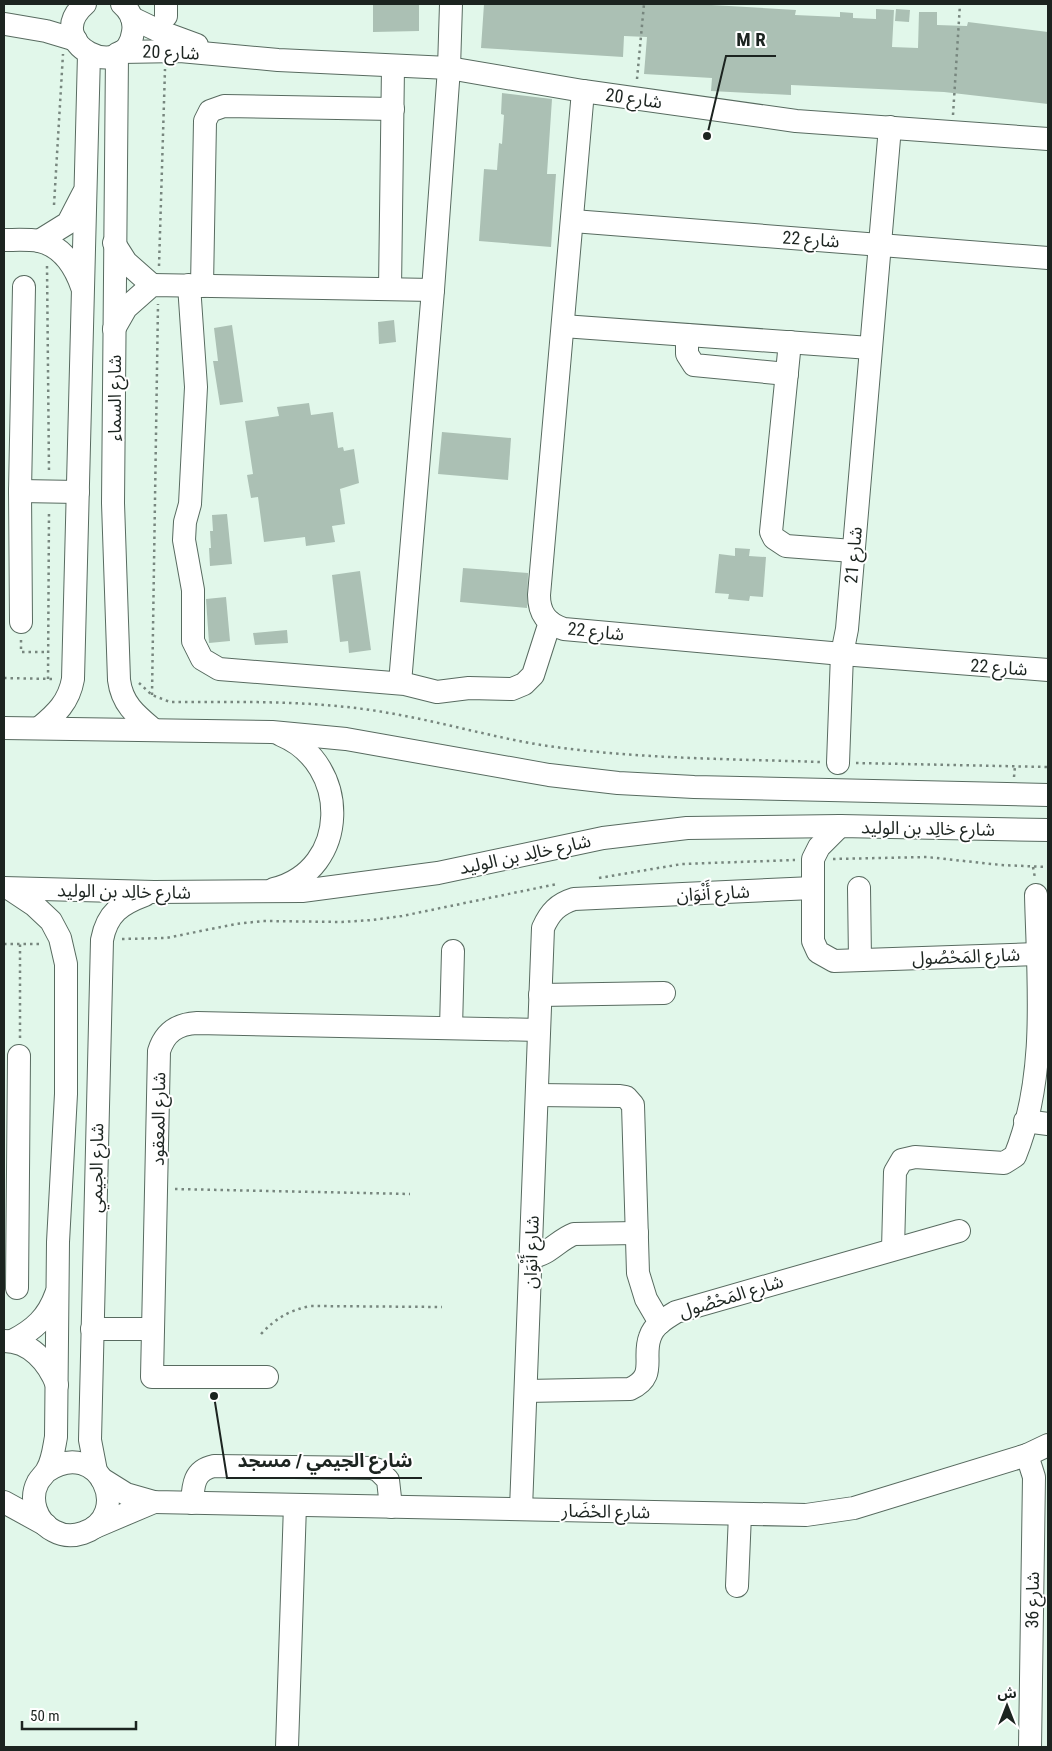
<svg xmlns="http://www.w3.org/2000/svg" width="1052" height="1751" font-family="'Roboto Condensed','Noto Sans Arabic',sans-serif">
	<rect width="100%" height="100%" fill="#e1f7ea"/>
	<g fill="#abc0b4">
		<polygon points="373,4 419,4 419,31 373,32"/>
		<polygon points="484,4 694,4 796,10 795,15 840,17 840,12 853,13 853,18 876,19 876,9 894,10 892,47 918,48 919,12 937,12 937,25 967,26 968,22 1048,32 1048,104 944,92 791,85 791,95 711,91 712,78 644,74 647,37 624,36 623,57 481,48"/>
		<polygon points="896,9 910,10 909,22 895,21"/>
		<polygon points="502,93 552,99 547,174 556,174 551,247 479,241 484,169 497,170 499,143 502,144 504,115 501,114"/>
		<polygon points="394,320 396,342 379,344 378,322"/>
		<polygon points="232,325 243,402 220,405 213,361 218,361 214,328"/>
		<polygon points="309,403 311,415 333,412 338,448 343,447 344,451 354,449 359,483 340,489 345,524 332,526 335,542 306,546 305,537 264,542 258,497 251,498 247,475 253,474 245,421 279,416 277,407"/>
		<polygon points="442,432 511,438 508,480 438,474"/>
		<polygon points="227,514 232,564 210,566 209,548 211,548 210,531 213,531 212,515"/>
		<polygon points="735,548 750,549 749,556 766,557 763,597 750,596 749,601 728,599 729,594 715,593 719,554 735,556"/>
		<polygon points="463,568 528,573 527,608 460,602"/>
		<polygon points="360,571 371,650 349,653 348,641 340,642 332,575"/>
		<polygon points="226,597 230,641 209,643 206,599"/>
		<polygon points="287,630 288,643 255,645 253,633"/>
	</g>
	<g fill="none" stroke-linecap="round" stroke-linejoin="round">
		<g stroke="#586b60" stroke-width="24">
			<g id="minor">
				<path d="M85 4C40 43 125 86 133 32 135 21 130 11 122 4"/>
				<polyline points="166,16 166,4"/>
				<polyline points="132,18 159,31 197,45"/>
				<polyline points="5,24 46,31 76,40"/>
				<polyline points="121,52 180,51 278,60 449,68 583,91 796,121 1048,139"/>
				<path d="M117 54 113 503 119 680C122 704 136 715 154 730"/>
				<path d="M583 91 539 595C539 613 547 624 564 629L842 654 1048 670"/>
				<polyline points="573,221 1048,258"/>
				<path d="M4 240C15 240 28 239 39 241 62 246 75 267 82 287"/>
				<polyline points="39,241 68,223 83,194"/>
				<polyline points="114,243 126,262 152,285"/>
				<polyline points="189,285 196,387 190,504 185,522 184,540 193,590 193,641 202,659 219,669 405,684 437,692 469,688 512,689 524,684 533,675 550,622"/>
				<polyline points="202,286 205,121 210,111 224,106 393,109"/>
				<polyline points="390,289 393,67"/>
				<polyline points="563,326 870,348"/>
				<polyline points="114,329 126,308 152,285 433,290"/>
				<polyline points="687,335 687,354 694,365 787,374"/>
				<polyline points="790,342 771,532 774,538 786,546 853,551"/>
				<polyline points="20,491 78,492"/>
				<polyline points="21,622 20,491 24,287"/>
				<polyline points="400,683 433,290 449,68 451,4"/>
				<polyline points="4,728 272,732 346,739 549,775 618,783 694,787 1048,795"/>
				<path d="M39 728C56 714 69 702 73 679L89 54"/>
				<polyline points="838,763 842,654 847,629 890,127"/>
				<polyline points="840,826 819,847 813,859 813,941 818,952 834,961 1037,954"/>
				<polyline points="4,888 154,892 302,891 438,873 603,838 687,828 840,826 1048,830"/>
				<polyline points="859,888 860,960"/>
				<path d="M10 889 34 905 51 921 60 938 66 964V1094L58 1242 56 1437C54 1447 53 1460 47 1470 45 1474 41 1477 38 1482 29 1499 36 1522 54 1531 63 1536 74 1536 83 1533 134 1516 99 1436 47 1471"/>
				<path d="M274 889C350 870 351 764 281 735"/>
				<polyline points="540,995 664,993"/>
				<polyline points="451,1028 453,951"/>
				<polyline points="537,1095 620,1096 626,1097 633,1105 638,1273 646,1299 660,1323"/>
				<polyline points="1025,1121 1048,1124"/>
				<path d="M893 1249 895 1172 902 1160 915 1157 1004 1163 1015 1156C1048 1075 1038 980 1036 895"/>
				<path d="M531 1257C549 1255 558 1240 574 1234L637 1233"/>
				<polyline points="17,1288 19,1056"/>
				<polyline points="92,1329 153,1329"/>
				<path d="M4 1341C30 1341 48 1362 57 1385"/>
				<path d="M12 1341C34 1330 48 1317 56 1294"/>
				<path d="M267 1377H152L159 1051C165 1032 177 1024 197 1023L539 1030"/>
				<path d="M526 1391 630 1389C658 1376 642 1358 650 1337 654 1325 666 1318 676 1312L959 1231"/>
				<polyline points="1027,1455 1034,1477 1030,1747"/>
				<path d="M96 1471 90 1440 102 940C107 913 121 904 145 895"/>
				<polyline points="102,1479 126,1494 154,1502 806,1515 854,1508 1027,1455 1048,1445"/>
				<polyline points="4,1502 46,1525"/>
				<path d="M192 1503C193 1485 194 1470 214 1466L372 1468 378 1470 388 1480 391 1507"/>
				<path d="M521 1509 543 928C550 912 558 904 574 899L813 888"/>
				<polyline points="95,1527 154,1502"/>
				<polyline points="737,1586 740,1514"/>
				<polyline points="287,1747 295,1505"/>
			</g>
		</g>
		<g stroke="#77867e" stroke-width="2.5" stroke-dasharray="2.5 4" stroke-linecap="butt">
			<polyline points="637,79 644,4"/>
			<polyline points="953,115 960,4"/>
			<polyline points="54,205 63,54"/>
			<polyline points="47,266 49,472"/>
			<polyline points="159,266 165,69"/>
			<polyline points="21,640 21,652 48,652"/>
			<polyline points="4,678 55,679"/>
			<polyline points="48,679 49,510"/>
			<path d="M139 683 152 695 170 702C243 702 317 700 389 713 448 723 504 741 563 748 648 759 735 759 820 762"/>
			<polyline points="152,695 158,304"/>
			<polyline points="856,763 1048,767"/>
			<polyline points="1014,777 1015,766"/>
			<polyline points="833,859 927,857 1001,865 1048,867"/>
			<polyline points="1033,867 1035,878"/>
			<polyline points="599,878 682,864 795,860"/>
			<polyline points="122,939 166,938 236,924 263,921 342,922 372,920 402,916 557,884"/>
			<polyline points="4,944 42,944"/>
			<polyline points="20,1038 20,944"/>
			<polyline points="175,1189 410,1194"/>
			<path d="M261 1334C276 1318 290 1310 311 1306L442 1307"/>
		</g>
		<use href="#minor" stroke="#fff" stroke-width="22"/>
	</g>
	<g text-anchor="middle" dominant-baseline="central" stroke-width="4" stroke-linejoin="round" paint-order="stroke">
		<g font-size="18" fill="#1c2420" stroke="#fff">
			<text transform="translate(171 52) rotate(2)">شارع 20</text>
			<text transform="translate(634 98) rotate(8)">شارع 20</text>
			<text transform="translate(811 239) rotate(4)">شارع 22</text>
			<text transform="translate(114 398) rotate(-90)">شارع السماء</text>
			<text transform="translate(853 555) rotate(-85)">شارع 21</text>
			<text transform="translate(596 631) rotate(6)">شارع 22</text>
			<text transform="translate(999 667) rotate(4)">شارع 22</text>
			<text transform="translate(928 828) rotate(1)">شارع خالِد بن الوليد</text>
			<text transform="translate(525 854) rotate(-12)">شارع خالِد بن الوليد</text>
			<text transform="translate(124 891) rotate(1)">شارع خالِد بن الوليد</text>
			<text transform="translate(713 893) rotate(-3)">شارع أَنْوَان</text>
			<text transform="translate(966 956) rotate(-2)">شارع المَحْصُول</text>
			<text transform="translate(158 1119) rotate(-89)">شارع المعقود</text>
			<text transform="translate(96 1168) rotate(-89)">شارع الجيمي</text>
			<text transform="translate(531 1252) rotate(-88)">شارع أَنْوَان</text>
			<text transform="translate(731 1296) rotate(-17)">شارع المَحْصُول</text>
			<text transform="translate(606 1511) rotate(1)">شارع الحْضَار</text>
			<text transform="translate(1032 1600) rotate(-89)">شارع 36</text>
		</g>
	</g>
	<path fill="none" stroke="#1c2420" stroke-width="2" d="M707 136L726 56H776M214 1396L227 1478H422"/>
	<g fill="#1c2420" stroke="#fff" stroke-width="2">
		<circle cx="707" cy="136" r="5"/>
		<circle cx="214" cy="1396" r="5"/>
	</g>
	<g font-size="19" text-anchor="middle" font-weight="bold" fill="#1c2420" stroke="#fff" stroke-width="4" stroke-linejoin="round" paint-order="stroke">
		<text x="751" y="46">M R</text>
		<text x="325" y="1467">شارع الجيمي / مسجد</text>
	</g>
	<rect width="1052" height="1751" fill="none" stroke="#1c2420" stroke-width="10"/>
	<g transform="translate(1007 1706)" stroke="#ffffff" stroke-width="4" paint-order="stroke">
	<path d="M0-4L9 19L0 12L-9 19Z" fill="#1c2420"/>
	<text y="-8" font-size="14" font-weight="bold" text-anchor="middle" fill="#1c2420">ش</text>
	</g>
	<path d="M22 1721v8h114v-8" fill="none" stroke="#1c2420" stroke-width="2.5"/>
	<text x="30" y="1721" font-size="15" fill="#1c2420" stroke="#ffffff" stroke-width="4" paint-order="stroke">50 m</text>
</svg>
